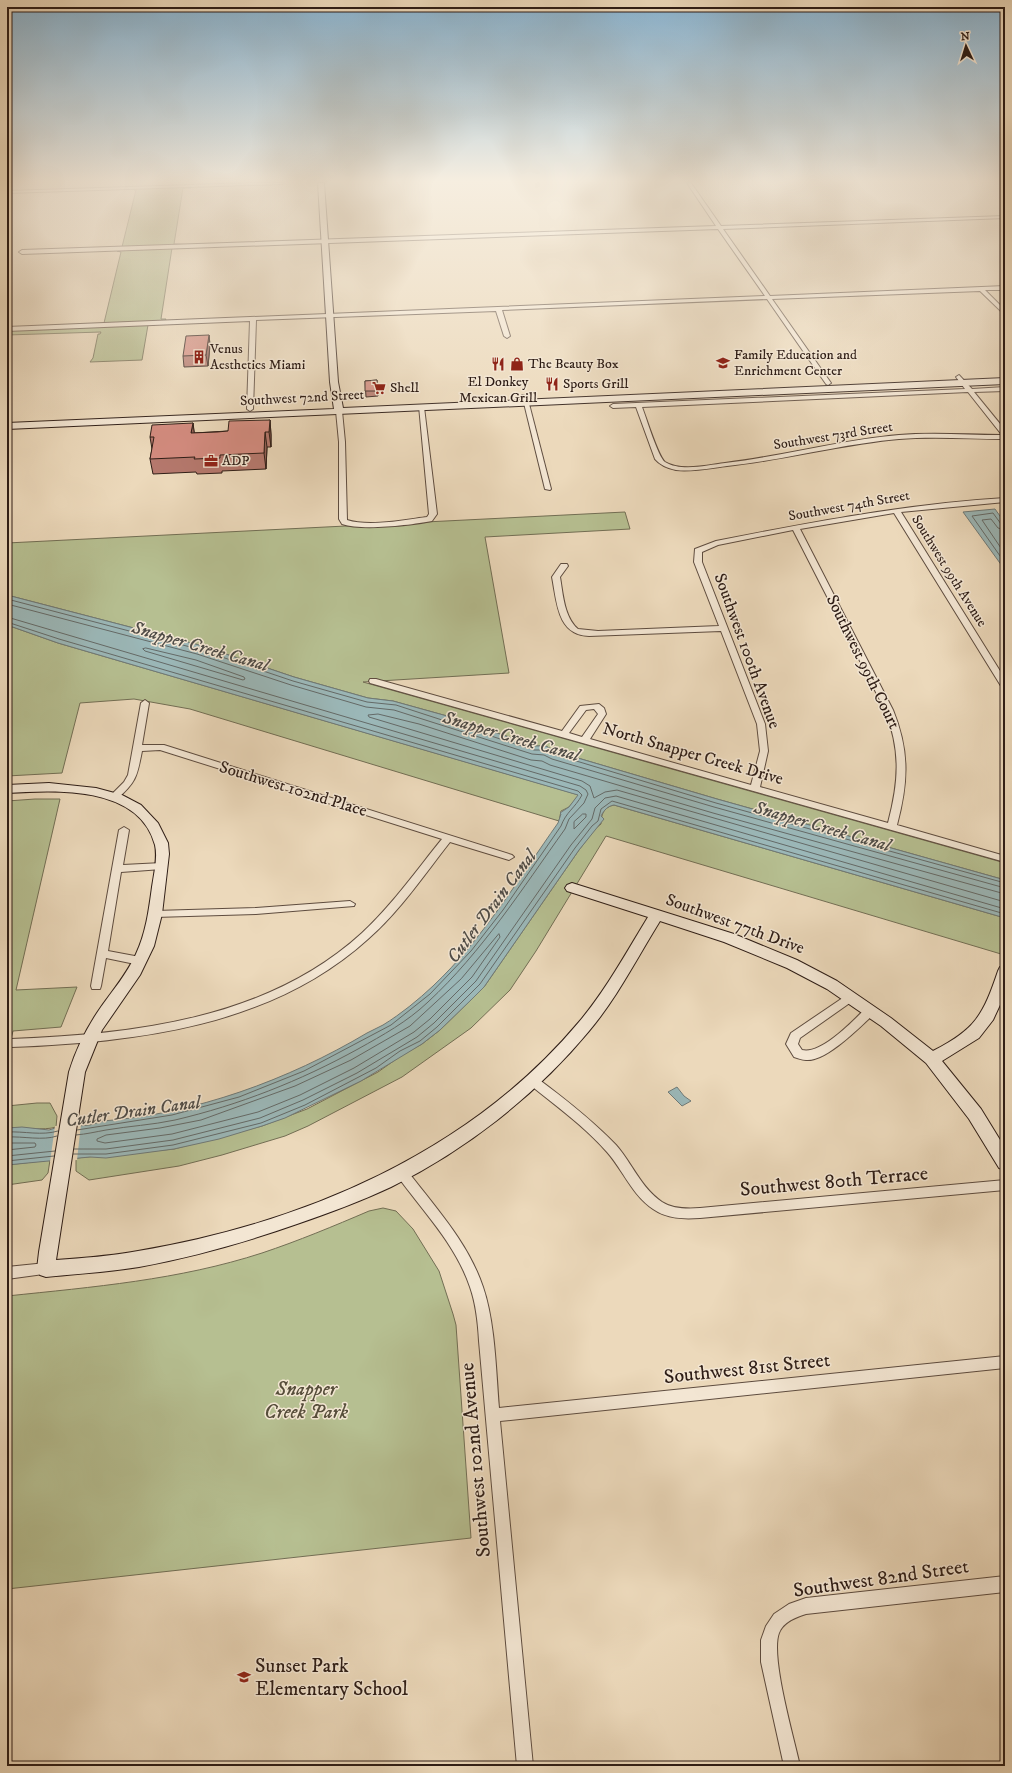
<svg xmlns="http://www.w3.org/2000/svg" width="1012" height="1773" font-family="'IM FELL DW Pica',serif">
	<rect width="100%" height="100%" fill="#ecd9bb"/>
	<filter id="stains"><feTurbulence type="fractalNoise" baseFrequency=".005" numOctaves="4"/><feColorMatrix values="0 0 0 0 .2 0 0 0 0 .09 0 0 0 0 .02 0 0 0 .5 -.17"/></filter>
	<radialGradient id="worn" r=".72"><stop offset=".6" stop-color="#630" stop-opacity="0"/><stop offset="1" stop-color="#630" stop-opacity=".3"/></radialGradient>
	<g fill="#b6bf91" stroke="#726e54">
		<polygon points="190,187 191,188 183,188 174,244 195,245 122,247 136,190 134,190 134,188"/>
		<polygon points="172,248 161,319 166,319 165,321 104,323 121,252 117,251"/>
		<polygon points="154,324 155,325 148,325 142,360 90,362 93,358 98,334 100,334 101,332 7,335 7,330"/>
		<polygon points="625,512 630,529 485,537 509,673 363,682 1005,863 1005,880 717,799 554,751 546,746 536,746 447,716 393,701 368,698 294,677 199,645 7,595 7,543"/>
		<polygon points="7,625 58,643 579,795 569,807 561,811 559,821 190,709 134,699 80,703 62,773 7,776"/>
		<polygon points="35,799 60,799 16,990 77,987 61,1027 13,1031 7,1055 7,801"/>
		<path d="M614 805 1005 918V942L1001 954 606 836 536 951 510 990 471 1028 402 1077 308 1126 285 1136 222 1155 179 1166 89 1180 76 1171V1158L174 1149 262 1126 307 1109 378 1072 402 1055 422 1044 440 1030 484 987 579 850 595 829 601 824C601 814 604 807 614 805Z"/>
		<path d="M37 1103H50L57 1116 56 1127C44 1131 22 1127 7 1128V1106Z"/>
		<polygon points="50,1160 48,1173 42,1180 7,1185 7,1165"/>
		<path d="M383 1208 396 1211 413 1229 439 1271 453 1314 456 1325 471 1538 7 1589V1296C93 1287 179 1280 262 1253 298 1241 334 1226 369 1211Z"/>
	</g>
	<g fill="#9bb8b9" stroke="#6f7a78">
		<polygon points="995,509 1005,523 1005,570 963,512"/>
		<path d="M7 595 199 645 294 677 368 698 393 701 447 716 535 746H546L554 751 717 799 1005 880V918L614 805C608 806 604 810 601 816L604 819 579 850 484 987 473 998 440 1030 422 1044 361 1081 285 1118 262 1126 219 1139 174 1149 106 1158 90 1157 7 1165V1128L22 1127 49 1130 55 1128 90 1125 103 1121C195 1114 288 1080 367 1033 372 1030 378 1028 383 1025 401 1014 418 1000 433 986 483 939 519 878 558 823L561 814 560 813 569 807 578 795 58 643 7 625Z"/>
		<polygon points="677,1087 684,1096 691,1101 682,1106 668,1092"/>
	</g>
	<polygon fill="#ecd9bb" points="81,1124 77,1160 50,1162 55,1126"/>
	<g fill="none" stroke-linecap="round" stroke-linejoin="round">
		<g stroke="#646a68" stroke-width="1">
			<polyline points="1005,525 1001,524 993,513 972,516 1005,563"/>
			<polyline points="1005,530 998,528 991,519 982,520 1005,554"/>
			<polyline points="7,599 198,649 293,681 367,702 396,705 534,750 545,750 553,754 716,803 1005,883"/>
			<polyline points="7,604 197,654 291,685 366,707 394,710 532,754 544,755 552,759 714,807 1005,888"/>
			<path d="M7 617 580 786 586 790 588 794 584 803 569 819 565 829C522 889 482 952 428 1002 407 1022 383 1035 358 1049 300 1081 239 1105 175 1120 152 1125 129 1126 106 1130 95 1132 87 1134 76 1135"/>
			<path d="M7 622 59 639 578 791 582 795C575 808 566 812 561 826L503 910 471 951 430 994 391 1025 304 1071 239 1097 172 1115 77 1130"/>
			<polygon points="146,648 196,660 244,677 245,679 243,680 145,651 143,649"/>
			<polygon points="583,814 586,814 586,817 574,829 574,822"/>
			<polyline points="1005,894 713,813 550,765 542,761 531,760 419,724 378,714 368,715 369,717 582,781 590,786 594,798 605,792 617,790 1005,902"/>
			<polygon points="499,934 500,937 472,977 430,1019 414,1032 354,1068 300,1095 258,1112 172,1134 105,1143 97,1141 97,1139 106,1135 160,1128 201,1120 295,1086 351,1060 410,1026 461,979"/>
			<path d="M7 1132C24 1131 42 1136 58 1131"/>
			<path d="M7 1137C23 1136 43 1141 57 1136"/>
			<polyline points="7,1143 35,1143 36,1145 35,1147 7,1150"/>
			<polyline points="74,1149 106,1149 173,1140 260,1118 303,1100 357,1073 417,1037 434,1023 476,981 571,845 592,819 595,808 605,798 616,796 1005,909"/>
			<polyline points="73,1154 106,1154 173,1145 261,1123 305,1105 376,1068 400,1051 420,1041 437,1027 480,984 575,848 592,826 598,821 601,809 612,801 1005,914"/>
			<polyline points="7,1156 55,1151"/>
			<polyline points="7,1161 54,1156"/>
		</g>
		<g stroke="#5e4c3f" stroke-width="2">
			<g id="street">
				<polygon points="252,183 284,183 282,184 7,193 7,191"/>
				<polygon points="687,183 691,183 721,226 1005,216 1005,218 723,229 770,296 1005,286 1005,290 985,290 1005,310 1005,315 980,291 772,299 831,383 828,385 826,384 767,299 502,310 510,336 507,338 504,336 496,311 256,320 253,409 250,411 247,409 250,321 7,331 7,327 765,296 718,229 22,254 19,252 22,250 716,226"/>
				<path d="M959 375 972 389 1005 387V391L974 392 1005 430V439C970 439 934 436 899 439 841 444 785 460 727 466 711 468 692 472 676 470 667 468 660 465 655 459L636 407 613 408 610 406 613 404 965 389 956 377ZM968 392 1002 435C968 435 933 432 899 435 841 440 784 456 725 463 708 465 681 472 665 462 658 457 646 417 642 407Z"/>
				<polygon points="522,395 527,396 551,489 550,490 545,489"/>
				<path d="M419 406 424 407 437 514 432 521C411 525 362 531 342 524L339 519V442L336 411 339 409 342 411 345 442 347 520C369 527 404 520 427 517L429 514Z"/>
				<path d="M1005 498V502L901 512 1005 679V689L1001 686 894 513 800 529 893 710C910 752 908 783 897 825L1005 856V862L370 683 369 681 370 679H376L562 731 580 706 599 704 604 708 606 714 590 739 751 785 760 751 757 724 721 631 589 636C557 635 557 602 552 577L561 564H567L568 566 560 577C563 594 564 617 578 629L598 631 719 626 694 562 695 549 716 541C812 522 907 504 1005 498ZM793 530 885 710C901 751 899 781 888 823L760 787 768 751 765 724 702 562V552L718 545ZM594 709 598 714 582 737 569 733 586 710Z"/>
				<path d="M145 700 149 703 142 745H164L512 855 514 857 509 860 450 842C424 875 400 911 368 939 271 1027 136 1042 11 1047L7 1046V1040L11 1039C133 1034 267 1020 362 933 392 905 416 871 442 839L160 750 142 751C137 776 137 781 117 799H111L109 797 124 782 128 775 141 703Z"/>
				<polygon points="124,827 129,830 123,865 162,863 167,866 162,869 121,872 108,951 140,957 144,958 145,961 144,964 140,965 106,958 101,986 100,989 92,989 91,986 119,830"/>
				<polygon points="350,901 355,904 354,906 256,914 155,917 150,914 155,911 256,908"/>
				<path d="M850 993 854 994 855 997 854 1000 800 1038 798 1044 802 1050C821 1055 853 1021 866 1008H874L875 1011 874 1014C860 1027 826 1062 806 1060 802 1060 798 1058 794 1057L786 1044 791 1033Z"/>
				<path d="M533 1077 537 1078C565 1099 592 1120 616 1145 632 1163 641 1188 662 1202 673 1209 687 1209 700 1208L1005 1180V1190L700 1218C684 1219 667 1219 653 1209 632 1195 623 1170 607 1152 584 1126 556 1106 529 1084L527 1081 529 1078Z"/>
				<path d="M402 1168 406 1169C434 1206 468 1242 483 1287 495 1322 496 1370 499 1408L1005 1356V1368L500 1421 533 1766H517L479 1341C478 1323 476 1304 470 1287 456 1245 423 1211 398 1177L396 1173 398 1169Z"/>
				<polygon points="46,1263 51,1265 52,1269 51,1273 7,1279 7,1267"/>
				<path d="M1005 1576V1592L806 1614C796 1617 783 1622 779 1633 770 1656 794 1738 800 1766H784L761 1662V1640L766 1626 774 1614 789 1604 806 1598Z"/>
			</g>
		</g>
		<g stroke="#2e1d16" stroke-width="2">
			<g id="secondary">
				<polygon points="318,183 324,183 338,382 343,408 1005,378 1005,384 7,429 7,423 334,409 330,382"/>
				<path d="M49 783 96 788 122 795 141 805 158 823 168 843 169 854 162 914 154 946 140 975 102 1030 85 1072 56 1260C84 1258 111 1256 138 1251 304 1223 469 1153 579 1022 606 990 626 953 648 917L567 891 565 888 567 885 572 883 734 934 797 960 837 981 891 1018 933 1051C976 1029 983 1015 998 971L1000 967 1005 966V994L993 1020 979 1038 942 1061 981 1109 1005 1148V1170L999 1168 969 1119 926 1063 881 1026 827 989 787 968 724 942 660 921C637 958 617 998 589 1031 536 1095 466 1150 391 1187 361 1201 329 1213 297 1224 246 1242 193 1257 139 1267 108 1272 77 1274 46 1277L40 1275 37 1269 39 1252 69 1072C76 1049 87 1027 101 1007 113 990 127 974 136 954 146 933 149 909 152 887 154 873 158 858 155 845 139 785 55 790 7 793V785Z"/>
			</g>
		</g>
		<use href="#street" fill="#f3e6d3" fill-rule="evenodd"/>
		<use href="#secondary" fill="#f3e6d3" fill-rule="evenodd"/>
	</g>
	<g fill="#b5786d" stroke="#2e1d16">
		<polygon points="209,335 210,345 208,366 184,367 183,356"/>
		<polygon points="377,380 378,396 366,397 365,381"/>
		<polygon points="270,420 271,435 271,447 267,447 266,469 222,471 222,473 197,474 196,472 153,474 150,459 152,449 150,437 193,423 194,433 228,431"/>
	</g>
	<g fill="#946159" stroke="#2e1d16">
		<polygon points="209,335 210,345 208,366 206,355"/>
		<polygon points="270,420 271,435 271,447 269,432"/>
		<polygon points="193,423 195,438 191,433"/>
		<polygon points="265,432 267,447 266,469 264,453"/>
	</g>
	<g fill="#d38b7f" stroke="#2e1d16">
		<polygon points="209,335 206,355 183,356 186,336"/>
		<polygon points="377,380 377,391 365,391 365,381"/>
		<polygon points="270,420 269,432 265,432 264,453 220,455 220,458 194,459 195,457 150,459 154,437 150,437 152,425 193,423 191,433 217,432 228,431 229,421"/>
	</g>
	<linearGradient id="sky" x2="0" y2="1"><stop stop-color="#89b6d5"/><stop offset="0.42" stop-color="#f6eee0"/><stop offset="1" stop-color="#f6eee0" stop-opacity="0"/></linearGradient>
	<rect width="1012" height="431" fill="url(#sky)"/>
	<defs>
		<g id="building-bare" transform="scale(1.08)"><path d="M-4-6H4V6H1V3H-1V6H-4ZM-2.5-4.3h1.7v1.8h-1.7ZM.8-4.3h1.7v1.8H.8ZM-2.5-1h1.7V.8h-1.7ZM.8-1h1.7V.8H.8Z" fill="#8f2418" stroke="#f3e6d3" stroke-width="2.5" paint-order="stroke"/></g>
		<g id="school-bare" transform="scale(1.08)"><path d="M0-5L7-2L0 1L-7-2ZM-4 1L0 2.5L4 1V4Q0 6-4 4Z" fill="#8f2418" stroke="#f3e6d3" stroke-width="2.5" paint-order="stroke"/></g>
		<g id="restaurant-bare" transform="scale(1.08)"><path d="M-5-6h1v4h1v-4h1v4h1v-4h1v5L-1.5 .5V6h-2V.5L-5-1ZM5-6V6H3V1.5H1.5Q1.5-4 5-6Z" fill="#8f2418" stroke="#f3e6d3" stroke-width="2.5" paint-order="stroke"/></g>
		<g id="shop-bare" transform="scale(1.08)"><path d="M-5-2.5h2.3a2.7 3.5 0 0 1 5.4 0H5L5.5 6h-11ZM-1.5-2.5h3a1.5 2.3 0 0 0-3 0Z" fill="#8f2418" stroke="#f3e6d3" stroke-width="2.5" paint-order="stroke"/></g>
		<g id="supermarket-bare" transform="scale(1.08)"><path d="M-6-5.5h2.5l.6 2H6L4.5 2H-2.5L-4.4-4H-6ZM-1.5 3.2a1.3 1.3 0 1 0 .1 0ZM3 3.2a1.3 1.3 0 1 0 .1 0Z" fill="#8f2418" stroke="#f3e6d3" stroke-width="2.5" paint-order="stroke"/></g>
		<g id="office-bare" transform="scale(1.08)"><path d="M-6-3h4V-5.5h4V-3h4V5H-6ZM-1-4.5V-3h2v-1.5ZM-6 0V1H6V0Z" fill="#8f2418" stroke="#f3e6d3" stroke-width="2.5" paint-order="stroke"/></g>
	</defs>
	<g fill-rule="evenodd">
		<use href="#building-bare" x="199" y="357"/>
		<use href="#school-bare" x="723" y="363"/>
		<use href="#restaurant-bare" x="498" y="364"/>
		<use href="#shop-bare" x="517" y="364"/>
		<use href="#restaurant-bare" x="552" y="384"/>
		<use href="#supermarket-bare" x="379" y="388"/>
		<use href="#office-bare" x="211" y="461"/>
		<use href="#school-bare" x="244" y="1677"/>
	</g>
	<g text-anchor="middle" dominant-baseline="central" stroke-width="3" stroke-linejoin="round" paint-order="stroke">
		<g font-size="14" fill="#2e1d16" stroke="#f3e6d3" text-anchor="start">
			<text x="210" y="349">Venus<tspan x="210" dy="16">Aesthetics Miami</tspan></text>
			<text x="734" y="355">Family Education and<tspan x="734" dy="16">Enrichment Center</tspan></text>
			<text x="528" y="364">The Beauty Box</text>
			<text x="498" y="382" text-anchor="middle">El Donkey<tspan x="498" dy="16">Mexican Grill</tspan></text>
			<text x="563" y="384">Sports Grill</text>
			<text x="390" y="388">Shell</text>
			<text x="222" y="461">ADP</text>
		</g>
		<g font-size="14" fill="#2e1d16" stroke="#f3e6d3">
			<text transform="translate(302 398) rotate(-3)">Southwest 72nd Street</text>
			<text transform="translate(833 436) rotate(-9)">Southwest 73rd Street</text>
			<text transform="translate(849 506) rotate(-10)">Southwest 74th Street</text>
			<text transform="translate(949 571) rotate(58)">Southwest 99th Avenue</text>
		</g>
		<g font-size="17" fill="#2e1d16" stroke="#f3e6d3">
			<text transform="translate(747 651) rotate(70)">Southwest 100th Avenue</text>
			<text transform="translate(863 662) rotate(64)">Southwest 99th Court</text>
			<text transform="translate(693 754) rotate(16)">North Snapper Creek Drive</text>
			<text transform="translate(293 789) rotate(17)">Southwest 102nd Place</text>
			<text transform="translate(735 924) rotate(20)">Southwest 77th Drive</text>
		</g>
		<g font-size="18" font-style="italic" fill="#4f4c47" stroke="#f3e6d3">
			<text transform="translate(200 647) rotate(16)">Snapper Creek Canal</text>
			<text transform="translate(511 737) rotate(16)">Snapper Creek Canal</text>
			<text transform="translate(822 827) rotate(16)">Snapper Creek Canal</text>
			<text transform="translate(492 907) rotate(-53)">Cutler Drain Canal</text>
			<text transform="translate(133 1112) rotate(-8)">Cutler Drain Canal</text>
		</g>
		<g font-size="20" fill="#2e1d16" stroke="#f3e6d3">
			<text transform="translate(834 1182) rotate(-5)">Southwest 80th Terrace</text>
			<text transform="translate(747 1369) rotate(-6)">Southwest 81st Street</text>
			<text transform="translate(476 1460) rotate(-95)">Southwest 102nd Avenue</text>
			<text transform="translate(881 1579) rotate(-8)">Southwest 82nd Street</text>
		</g>
		<g font-size="20" font-style="italic" fill="#574e3b" stroke="#f3e6d3">
			<text x="306" y="1389">Snapper<tspan x="306" dy="23">Creek Park</tspan></text>
		</g>
		<g font-size="20" fill="#2e1d16" stroke="#f3e6d3" text-anchor="start">
			<text x="255" y="1666">Sunset Park<tspan x="255" dy="23">Elementary School</tspan></text>
		</g>
	</g>
	<rect width="1012" height="1773" fill="none" stroke="#ecd9bb" stroke-width="24"/>
	<rect x="8" y="8" width="996" height="1757" fill="none" stroke="#2e1d16" stroke-width="2"/>
	<rect x="12" y="12" width="988" height="1749" fill="none" stroke="#2e1d16"/>
	<g transform="translate(966 46) rotate(356)" stroke="#f3e6d3" stroke-width="3" paint-order="stroke">
	<path d="M0-3L7 15L0 10L-7 15Z" fill="#2e1d16"/>
	<text y="-6" font-size="11" font-weight="bold" text-anchor="middle" fill="#2e1d16">N</text>
	</g>
	<rect width="100%" height="100%" filter="url(#stains)"/>
	<rect width="100%" height="100%" fill="url(#worn)"/>
</svg>
